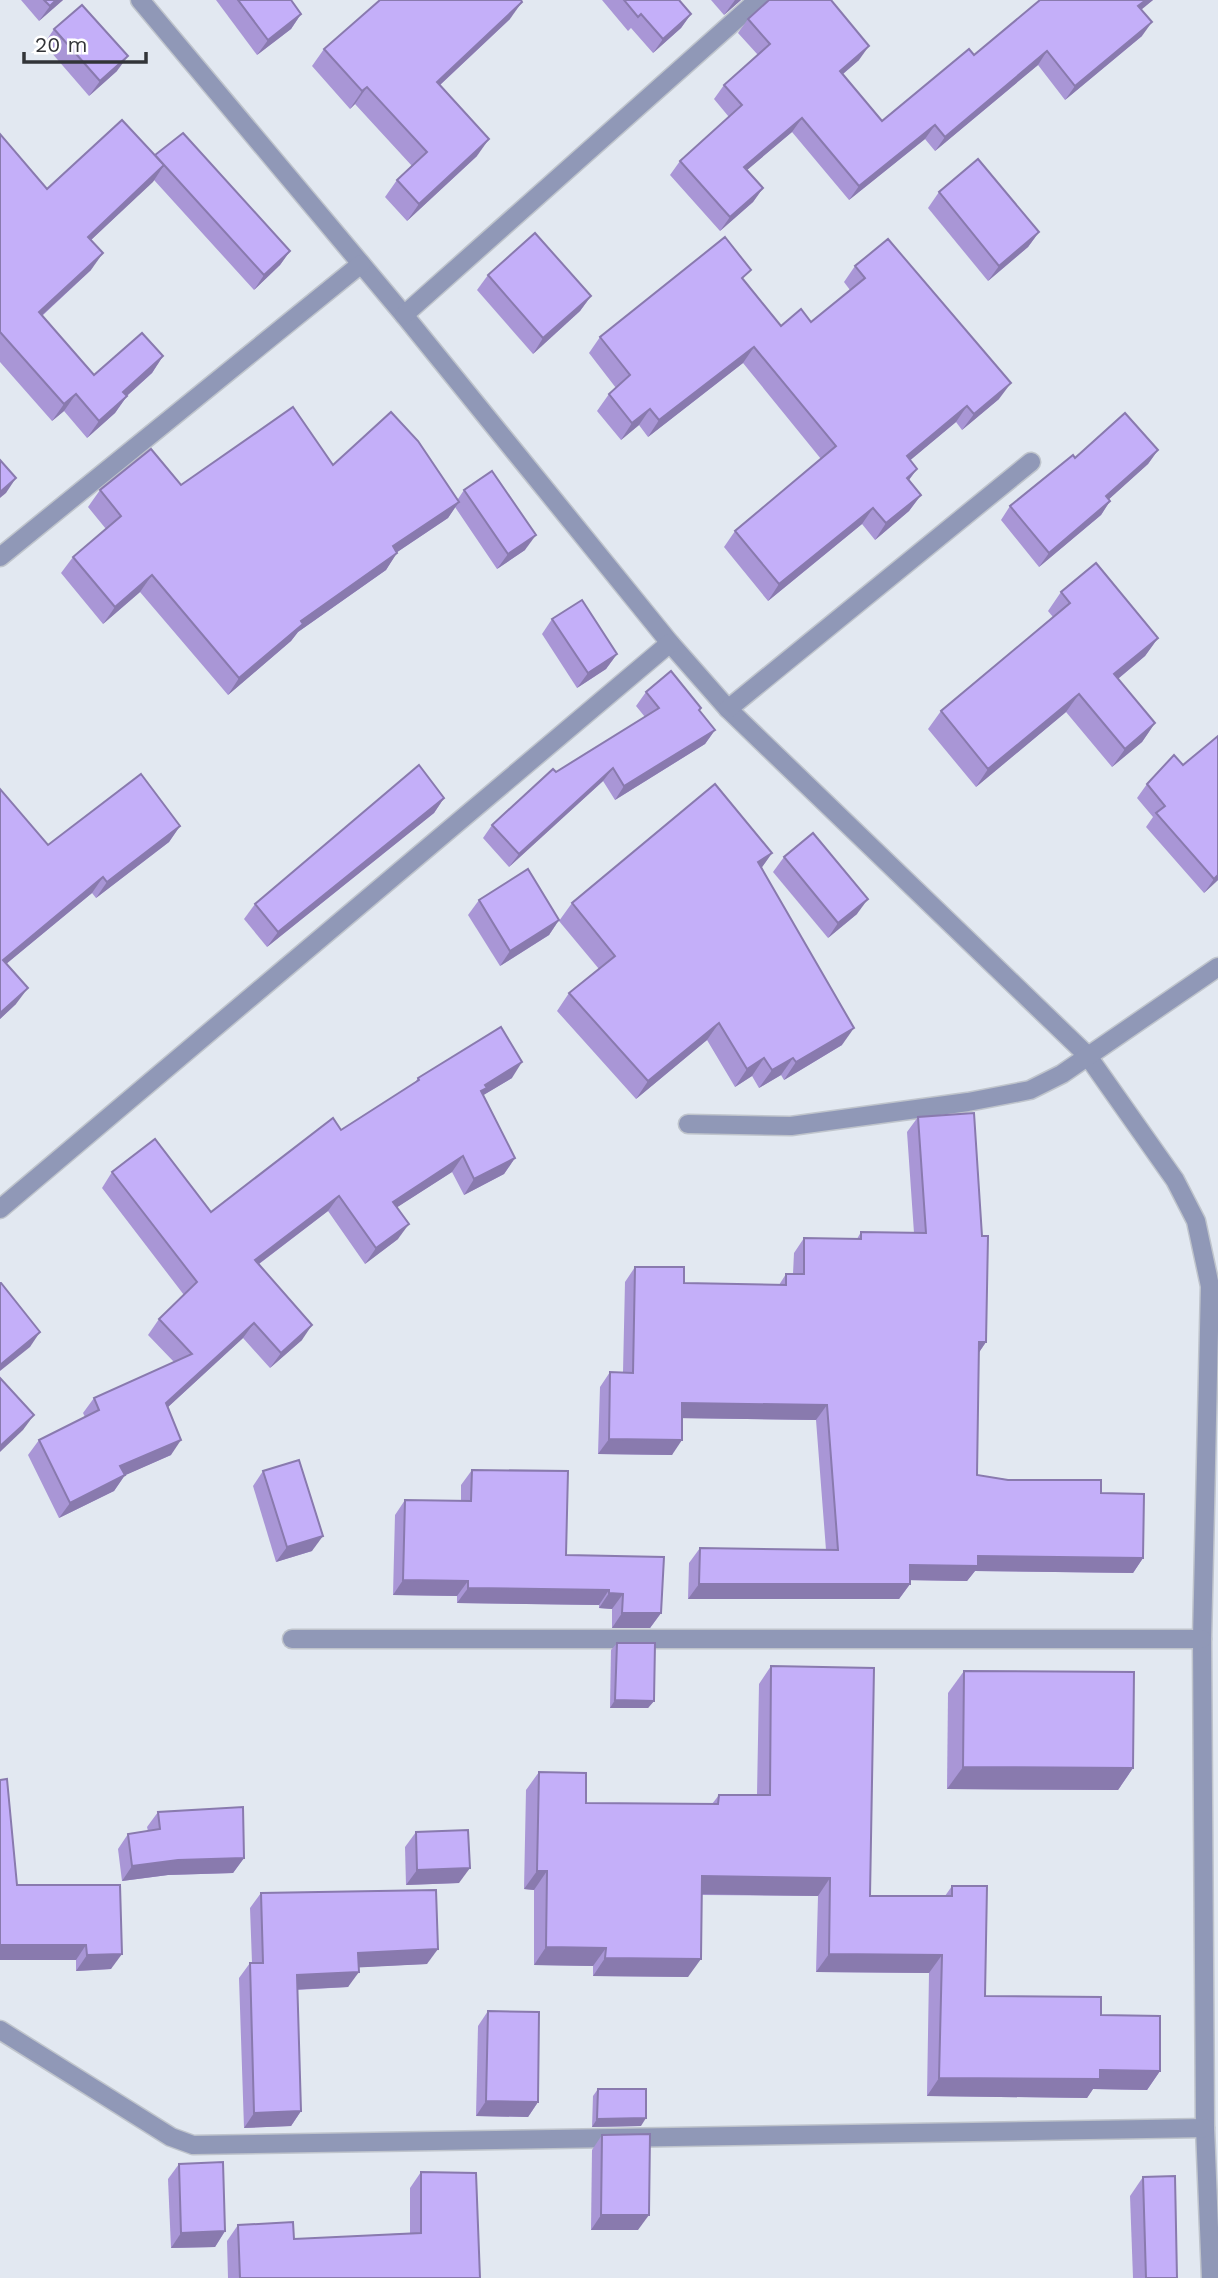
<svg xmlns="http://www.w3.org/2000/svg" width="1218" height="2278" font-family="'Work Sans',sans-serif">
	<rect width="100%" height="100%" fill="#e2e8f1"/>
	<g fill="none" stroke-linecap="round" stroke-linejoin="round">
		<g stroke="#bfc4cc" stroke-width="21">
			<g id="street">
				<polyline points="140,0 404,315 670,643 728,709 1087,1055 1175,1180 1196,1221 1210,1286 1202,1639 1205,2128 1211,2278"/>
				<polyline points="404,315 758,0"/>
				<polyline points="0,557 361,264"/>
				<polyline points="728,709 1031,462"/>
				<polyline points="688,1124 791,1126 968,1102 1030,1090 1062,1074 1218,967"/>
				<polyline points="0,1209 670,643"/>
				<polyline points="292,1639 1202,1639"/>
				<polyline points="0,2030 171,2137 193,2145 1205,2128"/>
			</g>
		</g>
		<use href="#street" stroke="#9098b7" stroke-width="18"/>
	</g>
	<g fill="#a996d6">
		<polygon points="21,0 63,0 39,21"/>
		<polygon points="216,0 291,0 301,14 291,29 257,55"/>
		<polygon points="602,0 679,0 691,14 681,28 653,53 631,28 628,31"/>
		<polygon points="711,0 741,0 724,15"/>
		<polygon points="1040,0 1153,0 1141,9 1142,36 1065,100 1038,65 935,151 925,139 849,200 792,132 747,170 763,188 753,202 720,231 670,175 680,161 729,117 714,99 724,85 758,55 738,33 748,19 859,60 843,74 882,121 974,55"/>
		<polygon points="510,19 440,85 477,156 407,221 385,197 397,180 412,166 355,104 350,109 312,66 324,49"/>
		<polygon points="54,29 117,71 89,96 44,44"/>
		<polygon points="0,134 47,189 155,155 290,251 280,265 254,290 154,180 91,240 91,270 42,316 94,375 163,356 152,373 127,396 115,413 87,438 64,411 52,421 0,362"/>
		<polygon points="939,192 1039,232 1028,247 988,281 928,208"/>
		<polygon points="855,266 999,399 962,430 956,422 910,460 917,469 909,480 921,495 909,511 875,540 862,524 768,601 724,547 735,531 821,459 743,363 648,437 639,425 621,440 597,411 609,394 616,388 589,353 600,337 744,281 781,326 811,322 850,290 844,282"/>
		<polygon points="488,275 591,296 580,311 533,354 477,290"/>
		<polygon points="1158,450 1148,464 1109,499 1110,501 1101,515 1039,567 1001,520 1010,506 1075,458"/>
		<polygon points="333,465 458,499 464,490 525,550 497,569 455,507 448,518 397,552 386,570 298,632 291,641 228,695 140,592 103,624 61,573 73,557 106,529 88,507 100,490 181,485"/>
		<polygon points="1061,592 1158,638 1145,656 1118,679 1155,723 1142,742 1112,767 1066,712 976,787 928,729 941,711 1053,617 1048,611"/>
		<polygon points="552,619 617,654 606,669 577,688 542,634"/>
		<polygon points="646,692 701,708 699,711 715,730 705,744 615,800 603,781 509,867 483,838 492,825 556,772 645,717 636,706"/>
		<polygon points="1218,736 1218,880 1204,893 1146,827 1153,817 1137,798 1147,784 1183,765"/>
		<polygon points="0,789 48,845 180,826 169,842 96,898 92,893 6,964 16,1004 0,1019"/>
		<polygon points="444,798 434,813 267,947 244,919 255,904"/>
		<polygon points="772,853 762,867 842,1045 784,1080 781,1075 759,1088 752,1076 735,1087 707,1040 636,1099 557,1011 569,993 599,969 559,921 572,903"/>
		<polygon points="784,857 857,914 828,938 773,872"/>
		<polygon points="479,900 559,920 549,935 500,966 468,915"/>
		<polygon points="418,1078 512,1078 483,1095 515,1158 504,1174 464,1195 452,1172 397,1207 398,1239 365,1264 328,1211 259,1264 302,1340 270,1368 243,1338 168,1407 171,1455 125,1475 114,1491 59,1518 28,1455 39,1440 85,1417 83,1413 94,1398 174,1362 148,1335 159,1319 184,1295 102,1188 112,1172 211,1212 414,1084"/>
		<polygon points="918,1117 986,1342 979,1352 977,1475 1101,1493 1143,1558 1133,1573 975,1571 967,1581 910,1580 910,1584 899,1599 688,1599 689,1563 700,1548 826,1550 816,1420 682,1418 672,1455 598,1454 600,1387 610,1372 623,1372 625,1282 635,1267 684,1283 779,1285 786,1274 793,1274 794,1253 804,1238 857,1239 861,1232 914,1233 907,1132"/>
		<polygon points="472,1470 566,1555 661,1613 650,1628 612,1628 612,1609 599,1608 599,1605 457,1603 457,1596 393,1595 395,1515 405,1500 461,1501 461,1485"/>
		<polygon points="263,1471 312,1551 276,1562 253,1486"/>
		<polygon points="617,1643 654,1701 648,1708 610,1708 611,1650"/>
		<polygon points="771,1666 870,1896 945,1896 952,1886 985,1996 1101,2015 1160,2071 1147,2090 1093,2089 1087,2098 927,2096 929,1973 816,1972 818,1896 702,1895 688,1977 593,1976 593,1966 534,1965 534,1890 524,1889 526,1790 539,1772 586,1803 712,1804 719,1795 757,1795 759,1684"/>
		<polygon points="964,1671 1133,1768 1118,1790 947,1789 948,1693"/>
		<polygon points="0,1780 17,1885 120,1885 111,1969 76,1971 76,1960 0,1960"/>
		<polygon points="158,1812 244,1858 233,1873 168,1875 122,1881 118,1849 128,1834 148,1831 147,1827"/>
		<polygon points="416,1832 459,1883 406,1885 405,1847"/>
		<polygon points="261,1893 427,1964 359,1967 348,1987 297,1990 301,2111 291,2126 244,2128 239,1978 250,1963 252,1963 250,1908"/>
		<polygon points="488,2011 538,2102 528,2117 476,2116 478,2026"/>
		<polygon points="598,2089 641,2126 592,2127 593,2096"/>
		<polygon points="602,2135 638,2230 591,2230 592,2150"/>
		<polygon points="179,2164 225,2231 215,2247 171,2248 168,2179"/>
		<polygon points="421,2172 480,2278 228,2278 227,2241 238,2225 294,2239 410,2233 410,2188"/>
		<polygon points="1143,2177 1177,2278 1133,2278 1130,2196"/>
	</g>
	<g fill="#897aae">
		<polygon points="56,0 63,0 39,21 50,6"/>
		<polygon points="735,0 741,0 724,15"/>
		<polygon points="1146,0 1153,0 1129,20 1138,6"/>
		<polygon points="522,2 510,19 425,99 437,82"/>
		<polygon points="301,14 291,29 257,55 268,40"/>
		<polygon points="691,14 681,28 653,53 663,39"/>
		<polygon points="1152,22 1142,36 1065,100 1075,86"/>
		<polygon points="869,46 859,60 830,85 840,71"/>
		<polygon points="1047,51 1038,65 935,151 945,137"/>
		<polygon points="128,56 117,71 89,96 100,81"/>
		<polygon points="367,87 355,104 350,109 362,91"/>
		<polygon points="802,118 792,132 734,181 744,167"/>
		<polygon points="935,125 925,139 849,200 859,186"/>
		<polygon points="489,139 477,156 407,221 419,204"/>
		<polygon points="164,165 153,182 76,254 88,237"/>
		<polygon points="763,188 753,202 720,231 730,217"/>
		<polygon points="1039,232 1028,247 988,281 999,266"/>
		<polygon points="290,251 280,265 254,290 264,275"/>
		<polygon points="103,253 91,270 27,329 39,312"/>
		<polygon points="591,296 580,311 533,354 543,338"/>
		<polygon points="754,347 743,363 648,437 659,420"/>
		<polygon points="163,356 152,373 112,409 123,392"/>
		<polygon points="1011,383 999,399 962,430 974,414"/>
		<polygon points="76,394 64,411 52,421 64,404"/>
		<polygon points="127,396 115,413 87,438 99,421"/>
		<polygon points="967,406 956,422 895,473 907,456"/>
		<polygon points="650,409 639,425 621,440 632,423"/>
		<polygon points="1158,450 1148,464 1097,510 1106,496"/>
		<polygon points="917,469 905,485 907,478"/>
		<polygon points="16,478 6,493 0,498 0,492"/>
		<polygon points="921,495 909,511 875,540 886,523"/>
		<polygon points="1110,501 1101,515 1039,567 1049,553"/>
		<polygon points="459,502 448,518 381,563 393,546"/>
		<polygon points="873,508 862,524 768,601 779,584"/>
		<polygon points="536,535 525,550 497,569 508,554"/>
		<polygon points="397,553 386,570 298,632 291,641 228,695 239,678 301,621"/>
		<polygon points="152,575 140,592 103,624 115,607"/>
		<polygon points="1158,638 1145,656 1101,693 1114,674"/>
		<polygon points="617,654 606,669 577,688 588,673"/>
		<polygon points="1079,694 1066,712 976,787 988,769"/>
		<polygon points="1155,723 1142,742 1112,767 1125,749"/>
		<polygon points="715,730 705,744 615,800 624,786"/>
		<polygon points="613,768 603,781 509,867 519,854"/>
		<polygon points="444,798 434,813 267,947 278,932"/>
		<polygon points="180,826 169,842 96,898 107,882"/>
		<polygon points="772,853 760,870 758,862"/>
		<polygon points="1218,875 1218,880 1204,893 1214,879"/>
		<polygon points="103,877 92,893 0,969 3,960"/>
		<polygon points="868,899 857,914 828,938 838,923"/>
		<polygon points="559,920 549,935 500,966 510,951"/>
		<polygon points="28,988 16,1004 0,1019 0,1013"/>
		<polygon points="719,1023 707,1040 636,1099 648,1081"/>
		<polygon points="854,1028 842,1045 784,1080 796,1062"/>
		<polygon points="764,1058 752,1076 735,1087 747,1069"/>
		<polygon points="793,1058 781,1075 759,1088 772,1070"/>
		<polygon points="522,1062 512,1078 482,1096 470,1107 485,1085"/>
		<polygon points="463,1156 452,1172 382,1217 393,1202"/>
		<polygon points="515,1158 504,1174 464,1195 474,1179"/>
		<polygon points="339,1196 328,1211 244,1275 255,1260"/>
		<polygon points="409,1224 398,1239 365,1264 376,1248"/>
		<polygon points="254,1323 243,1338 155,1419 166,1403"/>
		<polygon points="312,1325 302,1340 270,1368 281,1353"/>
		<polygon points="40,1332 30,1347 0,1371 0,1365"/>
		<polygon points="979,1342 986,1342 976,1357"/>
		<polygon points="682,1403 827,1405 816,1420 672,1418"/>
		<polygon points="34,1415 23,1430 0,1452 0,1446"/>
		<polygon points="609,1439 682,1440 672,1455 598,1454"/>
		<polygon points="181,1440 171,1455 110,1482 120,1466"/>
		<polygon points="125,1475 114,1491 59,1518 70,1503"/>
		<polygon points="323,1536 312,1551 276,1562 287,1547"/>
		<polygon points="978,1556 1143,1558 1133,1573 975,1571 967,1581 900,1580 910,1565"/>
		<polygon points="403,1580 468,1581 457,1596 393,1595"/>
		<polygon points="699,1584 910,1584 899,1599 688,1599"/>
		<polygon points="468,1588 609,1590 599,1605 457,1603"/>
		<polygon points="609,1593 623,1594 612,1609 599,1608"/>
		<polygon points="622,1613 661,1613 650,1628 612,1628"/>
		<polygon points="615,1700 654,1701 648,1708 610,1708"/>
		<polygon points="963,1767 1133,1768 1118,1790 947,1789"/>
		<polygon points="244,1858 233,1873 168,1875 122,1881 132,1866 178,1860"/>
		<polygon points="470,1868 459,1883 406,1885 417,1870"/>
		<polygon points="537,1871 547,1871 534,1890 524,1889"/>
		<polygon points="702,1876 830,1878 818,1896 689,1894"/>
		<polygon points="0,1945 86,1945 76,1960 0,1960"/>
		<polygon points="546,1947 606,1948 593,1966 534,1965"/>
		<polygon points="438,1949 427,1964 348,1968 358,1953"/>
		<polygon points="122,1954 111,1969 76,1971 87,1955"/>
		<polygon points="829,1954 942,1955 929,1973 816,1972"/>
		<polygon points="605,1958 701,1959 688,1977 593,1976"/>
		<polygon points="359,1972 348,1987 286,1990 297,1975"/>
		<polygon points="1100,2070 1160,2071 1147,2090 1093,2089 1087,2098 927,2096 939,2078"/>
		<polygon points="486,2101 538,2102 528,2117 476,2116"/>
		<polygon points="301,2111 291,2126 244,2128 254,2113"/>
		<polygon points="646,2118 641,2126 592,2127 597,2119"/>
		<polygon points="601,2215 649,2215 638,2230 591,2230"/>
		<polygon points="225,2231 215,2247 171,2248 181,2233"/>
	</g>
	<g fill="#c4aff9" stroke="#897aae" stroke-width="2">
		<polygon points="44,0 56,0 50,6"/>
		<polygon points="238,0 291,0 301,14 268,40"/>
		<polygon points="380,0 521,0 522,2 437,82 489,139 419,204 397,180 427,152 367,87 362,91 324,49"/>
		<polygon points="624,0 679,0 691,14 663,39 641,14 638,17"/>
		<polygon points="769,0 831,0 869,46 840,71 882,121 969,49 974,55 1040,0 1146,0 1138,6 1152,22 1075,86 1047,51 945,137 935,125 859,186 802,118 744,167 763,188 730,217 680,161 742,105 724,85 770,44 748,19"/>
		<polygon points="82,5 128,56 100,81 54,29"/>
		<polygon points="122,120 164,165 88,237 103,253 39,312 94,375 142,333 163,356 123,392 127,396 99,421 76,394 64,404 0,332 0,134 47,189"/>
		<polygon points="183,133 290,251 264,275 155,155"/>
		<polygon points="978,159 1039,232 999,266 939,192"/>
		<polygon points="535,233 591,296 543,338 488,275"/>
		<polygon points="725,237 751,270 742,278 781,326 801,309 811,322 865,278 855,266 888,239 1011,383 974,414 967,406 907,456 917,469 907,478 921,495 886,523 873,508 779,584 735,531 836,446 754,347 659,420 650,409 632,423 609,394 630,375 600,337"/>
		<polygon points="293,407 333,465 391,412 418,441 459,502 393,546 397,553 301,621 303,624 239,678 152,575 115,607 73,557 121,516 100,490 151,449 181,485"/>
		<polygon points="1125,413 1158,450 1106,496 1110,501 1049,553 1010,506 1073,455 1075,458"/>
		<polygon points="0,460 16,478 0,492"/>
		<polygon points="492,471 536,535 508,554 464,490"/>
		<polygon points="1096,563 1158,638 1114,674 1155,723 1125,749 1079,694 988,769 941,711 1070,603 1061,592"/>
		<polygon points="582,600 617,654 588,673 552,619"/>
		<polygon points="671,671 701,708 699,710 715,730 624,786 613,768 519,854 492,825 553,769 556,772 659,708 646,692"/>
		<polygon points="1218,736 1218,875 1214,879 1156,813 1165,806 1147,784 1174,755 1183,765"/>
		<polygon points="419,765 444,798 278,932 255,904"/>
		<polygon points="141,774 180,826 107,882 103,877 3,960 28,988 0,1013 0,789 48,845"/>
		<polygon points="715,784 772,853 758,862 854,1028 796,1062 793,1058 772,1070 764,1058 747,1069 719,1023 648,1081 569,993 615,956 572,903"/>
		<polygon points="813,833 868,899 838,923 784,857"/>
		<polygon points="528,869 559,920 510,951 479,900"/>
		<polygon points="501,1027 522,1062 485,1085 487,1088 481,1091 515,1158 474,1179 463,1156 393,1202 409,1224 376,1248 339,1196 255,1260 312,1325 281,1353 254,1323 166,1403 181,1440 120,1466 125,1475 70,1503 39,1440 99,1410 94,1398 192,1354 159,1319 197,1282 112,1172 155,1139 211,1212 333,1118 341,1130 419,1080 418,1078"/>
		<polygon points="974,1113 982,1236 988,1236 986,1342 979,1342 977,1475 1008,1480 1101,1480 1101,1493 1144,1494 1143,1558 978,1556 978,1566 910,1565 910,1584 699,1584 700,1548 838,1550 827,1405 682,1403 682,1440 609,1439 610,1372 633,1373 635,1267 684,1267 684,1283 786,1285 786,1274 804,1274 804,1238 861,1239 861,1232 926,1233 918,1117"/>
		<polygon points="0,1283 1,1283 40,1332 0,1365"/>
		<polygon points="0,1378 34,1415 0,1446"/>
		<polygon points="299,1460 323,1536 287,1547 263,1471"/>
		<polygon points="472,1470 568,1471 566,1555 664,1557 661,1613 622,1613 623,1594 609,1593 609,1590 468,1588 468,1581 403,1580 405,1500 471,1501"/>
		<polygon points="617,1643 655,1643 654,1701 615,1700"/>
		<polygon points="771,1666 874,1668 870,1896 952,1896 952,1886 987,1886 985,1996 1101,1997 1101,2015 1160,2016 1160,2071 1100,2070 1100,2079 939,2078 942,1955 829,1954 830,1878 702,1876 701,1959 605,1958 606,1948 546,1947 547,1871 537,1871 539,1772 586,1773 586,1803 718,1804 719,1795 770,1795"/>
		<polygon points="964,1671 1134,1672 1133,1768 963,1767"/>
		<polygon points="7,1779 17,1885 120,1885 122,1954 87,1955 86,1945 0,1945 0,1780"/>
		<polygon points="243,1807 244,1858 178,1860 132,1866 128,1834 160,1829 158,1812"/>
		<polygon points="468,1830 470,1868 417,1870 416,1832"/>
		<polygon points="436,1890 438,1949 358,1953 359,1972 297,1975 301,2111 254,2113 250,1963 263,1963 261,1893"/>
		<polygon points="488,2011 539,2012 538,2102 486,2101"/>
		<polygon points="598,2089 646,2089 646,2118 597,2119"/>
		<polygon points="650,2134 649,2215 601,2215 602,2135"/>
		<polygon points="223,2162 225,2231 181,2233 179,2164"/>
		<polygon points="421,2172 476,2173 480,2278 240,2278 238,2225 293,2222 294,2239 421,2233"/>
		<polygon points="1175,2176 1177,2278 1146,2278 1143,2177"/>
	</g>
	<path d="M24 52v10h122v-10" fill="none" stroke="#323438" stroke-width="3.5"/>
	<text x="35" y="52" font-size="21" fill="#323438" stroke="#ffffff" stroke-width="5" paint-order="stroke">20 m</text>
</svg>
